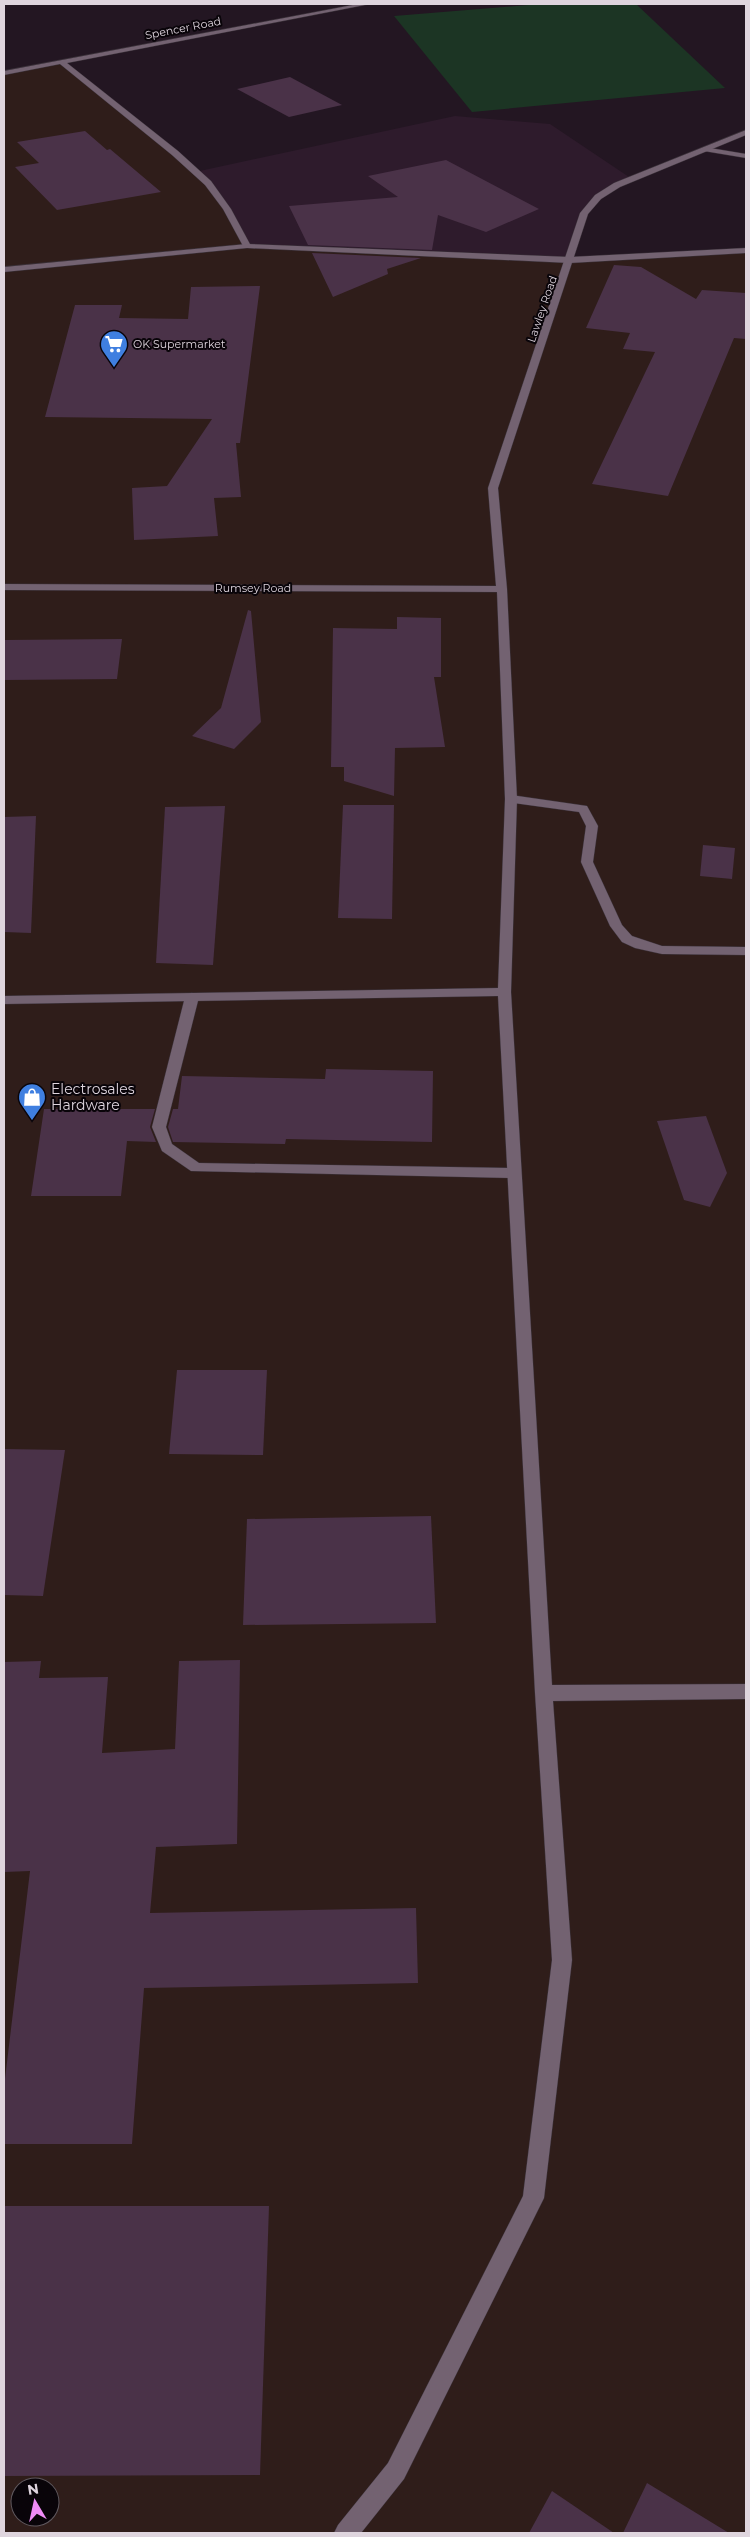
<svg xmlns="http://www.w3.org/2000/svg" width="750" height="2537" font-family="Montserrat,sans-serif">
	<rect width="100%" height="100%" fill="#231622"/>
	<polygon fill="#2e1b2c" points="455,116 550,124 632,179 617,185 584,211 570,260 247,246 195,172"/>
	<path fill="#2f1d1a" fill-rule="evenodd" d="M63 63 208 183 248 246 570 260 746 251V2533H4V73ZM20 2487H50V2517H20Z"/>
	<polygon fill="#1c3524" points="540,4 636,4 725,88 472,112 394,16"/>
	<g fill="#4a3248">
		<polygon points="290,77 342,105 289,117 237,89"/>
		<polygon points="85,131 107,150 110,149 161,192 57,210 15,167 39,163 17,142"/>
		<polygon points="446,160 539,209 486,232 438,215 432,250 308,245 289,206 398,197 368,176"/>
		<polygon points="312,253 421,258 387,269 388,274 333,297"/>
		<polygon points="614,265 641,267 696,299 702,290 746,293 746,339 734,338 668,496 592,484 655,352 623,349 630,333 586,328"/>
		<polygon points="260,286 240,443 236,443 241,497 214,498 218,536 134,540 132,488 167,486 212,419 45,417 75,305 122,305 119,318 188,319 191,287"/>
		<polygon points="248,610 251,611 261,722 234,749 192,736 221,708"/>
		<polygon points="397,617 441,618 441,677 434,677 445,747 395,748 394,796 344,781 344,767 331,767 333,628 397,629"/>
		<polygon points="122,639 117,679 4,680 4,640"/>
		<polygon points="343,805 394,805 392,919 338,918"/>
		<polygon points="225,806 213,965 156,963 165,807"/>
		<polygon points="36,816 31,933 4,932 4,817"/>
		<polygon points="703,845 735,848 732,879 700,876"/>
		<polygon points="326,1069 433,1071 432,1142 286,1139 285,1144 173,1142 168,1127 173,1109 178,1109 182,1076 325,1079"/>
		<polygon points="44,1109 155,1109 150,1127 156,1142 127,1141 121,1196 31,1196"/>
		<polygon points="706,1116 727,1173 710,1207 684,1200 657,1121"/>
		<polygon points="177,1370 267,1370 263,1455 169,1454"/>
		<polygon points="4,1449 65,1450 43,1596 4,1595"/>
		<polygon points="431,1516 436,1623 243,1625 247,1519"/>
		<polygon points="240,1660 237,1844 156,1847 150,1913 416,1908 418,1983 144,1988 132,2144 4,2144 4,2087 30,1871 4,1872 4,1662 41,1661 39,1678 108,1677 102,1753 175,1749 179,1661"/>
		<polygon points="4,2206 269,2206 260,2475 4,2476"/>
		<polygon points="647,2483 729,2533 623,2533"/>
		<polygon points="552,2491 614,2533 529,2533"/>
	</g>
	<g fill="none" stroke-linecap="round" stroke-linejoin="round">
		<g stroke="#3a3139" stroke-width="1">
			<g id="lane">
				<polygon points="704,147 746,154 746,158 704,151"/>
				<polygon points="247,244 570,257 746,248 746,253 570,263 247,248 4,272 4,267"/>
				<polygon points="511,795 587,806 598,826 593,862 622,925 632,936 662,946 746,947 746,955 662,954 635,948 622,942 610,926 581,862 586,826 579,812 507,802 507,796"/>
				<polygon points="192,993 199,997 166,1127 172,1144 199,1163 514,1168 521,1173 514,1178 191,1171 162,1151 152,1127 185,997"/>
			</g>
		</g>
		<g stroke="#3a3139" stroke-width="1">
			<g id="street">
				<polygon points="358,4 370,4 67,63 178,151 211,181 231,209 251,246 247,248 243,246 223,209 205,185 172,155 60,64 4,75 4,71"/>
				<polygon points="746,130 746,135 620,187 601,199 588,214 498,488 507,589 517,799 511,992 552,1685 746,1684 746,1699 553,1701 572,1960 544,2198 404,2479 361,2533 334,2533 338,2525 388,2463 523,2196 552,1960 535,1693 498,996 4,1004 4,996 498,988 505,799 497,592 4,590 4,584 496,586 488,488 580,213 595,195 614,183"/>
			</g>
		</g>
		<use href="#lane" fill="#736271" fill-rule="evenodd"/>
		<use href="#street" fill="#736271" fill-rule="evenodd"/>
	</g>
	<defs>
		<g id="supermarket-pin" transform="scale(1.4375)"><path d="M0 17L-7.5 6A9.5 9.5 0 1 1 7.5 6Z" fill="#3f7fe0" stroke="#090409"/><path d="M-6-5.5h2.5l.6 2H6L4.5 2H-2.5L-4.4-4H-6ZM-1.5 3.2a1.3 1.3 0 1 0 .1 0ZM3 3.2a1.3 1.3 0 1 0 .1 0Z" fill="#fff"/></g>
		<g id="shop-pin" transform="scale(1.4375)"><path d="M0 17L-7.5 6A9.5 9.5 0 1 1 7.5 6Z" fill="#3f7fe0" stroke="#090409"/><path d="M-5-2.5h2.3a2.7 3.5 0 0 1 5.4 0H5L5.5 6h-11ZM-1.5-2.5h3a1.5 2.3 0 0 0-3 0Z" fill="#fff"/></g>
	</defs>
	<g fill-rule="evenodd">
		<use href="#supermarket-pin" x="114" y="344"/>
		<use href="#shop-pin" x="32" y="1097"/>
	</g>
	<g text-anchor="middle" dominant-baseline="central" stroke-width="4" stroke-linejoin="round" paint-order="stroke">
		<g font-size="11" fill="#dfd5de" stroke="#090409">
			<text transform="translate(183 28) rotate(-11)">Spencer Road</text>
			<text transform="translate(542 309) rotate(-71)">Lawley Road</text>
			<text x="253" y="588">Rumsey Road</text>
		</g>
		<g font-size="11" fill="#dfd5de" stroke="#090409" text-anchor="start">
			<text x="133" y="344">OK Supermarket</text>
		</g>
		<g font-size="14" fill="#dfd5de" stroke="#090409" text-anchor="start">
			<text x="51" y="1089">Electrosales<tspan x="51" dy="16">Hardware</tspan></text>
		</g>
	</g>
	<rect width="750" height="2537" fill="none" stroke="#dfd5de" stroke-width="10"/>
	<g transform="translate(35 2502) rotate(351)"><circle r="24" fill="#090409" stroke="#5f585e"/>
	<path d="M0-4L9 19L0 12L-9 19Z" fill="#ef8bf6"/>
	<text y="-8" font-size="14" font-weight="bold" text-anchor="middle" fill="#dfd5de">N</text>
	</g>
</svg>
